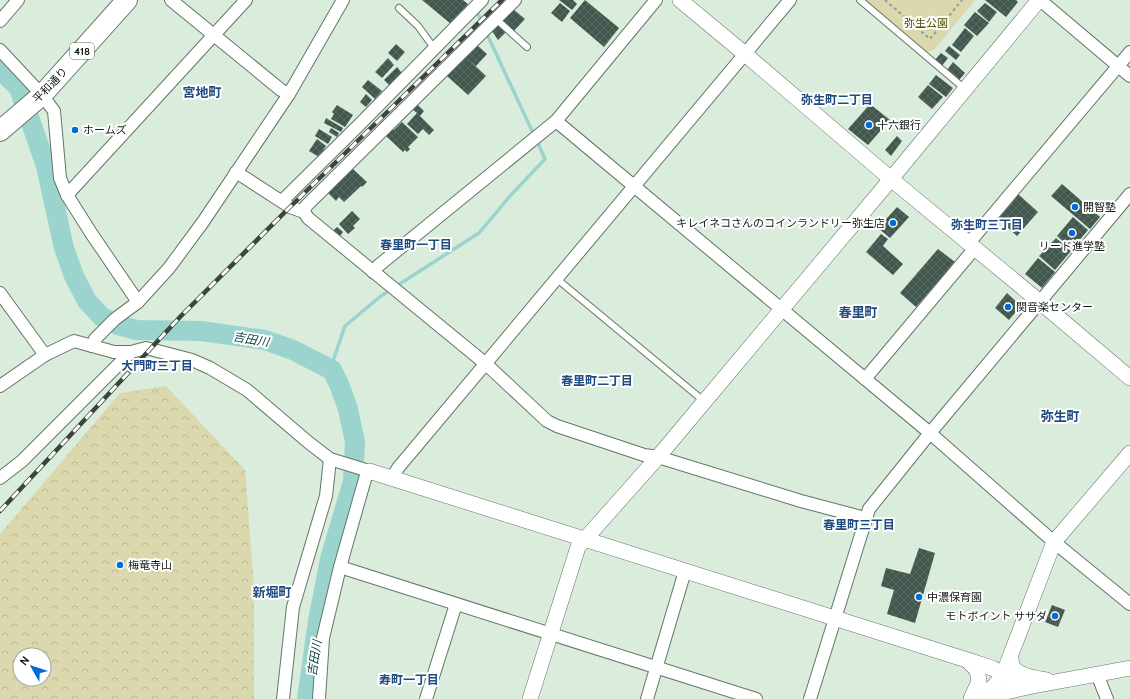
<svg xmlns="http://www.w3.org/2000/svg" width="1130" height="699" font-family="Cabin,'Noto Sans JP',sans-serif">
	<defs>
		<pattern id="forest-crowns" width="20" height="18" patternUnits="userSpaceOnUse"><rect width="20" height="18" fill="#dbd8ae"/><path d="M2 6a3 3 0 1 1 6 0M12 15a3 3 0 1 1 6 0" fill="none" stroke="#bbb995"/></pattern>
		<pattern id="building-cross-hatch" width="8" height="8" patternUnits="userSpaceOnUse"><rect width="8" height="8" fill="#42574e"/><path d="M0 0l8 8M0 8l8-8" fill="none" stroke="#5a6b63"/></pattern>
	</defs>
	<rect width="100%" height="100%" fill="#daecdb"/>
	<path fill="url(#forest-crowns)" fill-rule="evenodd" d="M166 386 245 470 254 586V699H0V534L120 393ZM20 655H44V679H20Z"/>
	<polygon fill="#dbd8ae" points="866,0 975,0 934,50 925,52"/>
	<g fill="none" stroke-linecap="round" stroke-linejoin="round">
		<g stroke="#9bd4cf" stroke-width="3.5">
			<polyline points="476,10 484,26"/>
			<polyline points="486,32 534,135"/>
			<polyline points="332,370 333,361 345,326 381,296 479,233 510,196 545,159 537,141"/>
		</g>
		<polyline stroke="#9bd4cf" stroke-width="20" points="0,69 19,88 46,166 64,248 74,276 87,301 102,317 118,325 137,330 201,331 265,340 293,350 332,370 339,384 348,409 355,442 353,481 330,559 318,621 307,699"/>
	</g>
	<g fill="url(#building-cross-hatch)">
		<polygon points="422,0 463,0 468,4 451,24"/>
		<polygon points="559,0 573,0 577,4 572,10"/>
		<polygon points="585,0 619,28 604,47 570,18"/>
		<polygon points="985,0 1016,0 1018,2 1006,17"/>
		<polygon points="560,3 570,11 562,22 551,13"/>
		<polygon points="985,3 997,12 989,22 977,11"/>
		<polygon points="513,9 525,19 514,31 502,22"/>
		<polygon points="975,12 989,23 977,36 964,25"/>
		<polygon points="499,24 507,31 498,40 492,31"/>
		<polygon points="965,28 974,36 961,52 952,45"/>
		<polygon points="396,44 405,52 397,61 388,53"/>
		<polygon points="477,45 487,54 476,66 468,59 486,76 468,95 447,76"/>
		<polygon points="949,46 960,55 956,60 945,51"/>
		<polygon points="941,53 948,58 942,66 935,60"/>
		<polygon points="388,58 394,65 382,78 375,72"/>
		<polygon points="953,62 965,73 959,80 947,70"/>
		<polygon points="397,67 402,73 390,86 384,80"/>
		<polygon points="936,75 953,88 946,97 929,84"/>
		<polygon points="368,80 382,91 375,99 362,87"/>
		<polygon points="928,85 943,97 932,109 918,97"/>
		<polygon points="366,94 372,100 366,107 360,102"/>
		<polygon points="870,104 890,120 868,145 848,129"/>
		<polygon points="337,105 353,115 345,127 331,119 334,114 332,112"/>
		<polygon points="418,105 424,111 420,116 434,130 429,135 423,129 418,134 407,124 417,113 413,110"/>
		<polygon points="326,118 343,128 341,132 324,123"/>
		<polygon points="402,122 418,137 408,147 410,149 407,152 405,150 403,152 385,135 392,128 394,130"/>
		<polygon points="331,128 339,133 337,137 329,132"/>
		<polygon points="319,129 332,137 328,144 315,136"/>
		<polygon points="897,136 902,141 891,156 885,150"/>
		<polygon points="317,139 326,146 319,157 309,151"/>
		<polygon points="352,168 367,182 362,187 361,186 344,202 339,197 336,201 328,193"/>
		<polygon points="1062,184 1100,217 1090,229 1051,196"/>
		<polygon points="1017,193 1038,212 1017,236 996,217"/>
		<polygon points="897,207 909,217 890,238 878,228"/>
		<polygon points="352,211 360,219 353,226 355,228 348,234 339,224"/>
		<polygon points="1073,217 1088,230 1072,249 1057,236"/>
		<polygon points="337,227 343,232 340,236 333,231"/>
		<polygon points="881,234 888,239 883,246 903,264 893,275 866,252"/>
		<polygon points="1056,238 1071,251 1055,270 1039,256"/>
		<polygon points="938,249 955,262 916,307 900,293"/>
		<polygon points="1038,258 1055,272 1042,288 1025,274"/>
		<polygon points="1007,293 1021,306 1009,320 995,308"/>
		<polygon points="919,548 935,553 915,623 887,614 894,590 881,586 886,568 910,574"/>
		<polygon points="1052,605 1065,610 1058,627 1045,622"/>
	</g>
	<g fill="none" stroke-linecap="round" stroke-linejoin="round">
		<g stroke="#657566" stroke-width="8">
			<g id="service">
				<polyline points="860,0 965,89"/>
				<polyline points="399,8 418,26 434,48"/>
				<polyline points="496,19 527,47"/>
				<polyline points="557,279 705,402"/>
			</g>
		</g>
		<g stroke="#657566" stroke-width="14">
			<g id="minor">
				<polyline points="171,0 281,90 289,94"/>
				<polyline points="1040,0 1130,76"/>
				<polyline points="0,21 18,0"/>
				<polyline points="0,50 42,95 54,111 60,178 67,195 91,233 138,302"/>
				<polyline points="556,121 930,433 1054,542 1130,604"/>
				<polyline points="236,172 290,207 304,212 308,218 486,364 547,421 557,426 644,455 658,457 801,501 865,518"/>
				<polyline points="67,195 246,0"/>
				<polyline points="282,201 361,123 482,0"/>
				<polyline points="304,212 306,206 515,0"/>
				<polyline points="969,243 1130,52"/>
				<polyline points="373,272 378,266 556,121 656,0"/>
				<polyline points="0,293 45,355"/>
				<polyline points="92,346 95,339 115,319 138,302 169,268 203,222 289,94 343,0"/>
				<polyline points="865,379 975,248"/>
				<polyline points="0,386 45,355 74,341 114,352 131,352 146,348 150,349 192,360 210,368 247,390 308,442 330,459 369,471 365,479 340,567 323,638 319,699"/>
				<polyline points="0,478 22,461 131,352"/>
				<polyline points="392,478 398,468 790,0"/>
				<polyline points="340,567 756,699"/>
				<polyline points="1097,674 1107,699"/>
				<polyline points="283,699 293,607 326,496 330,459"/>
				<polyline points="426,699 456,604"/>
				<polyline points="647,699 685,571"/>
				<polyline points="810,699 869,509 930,433 1130,194"/>
			</g>
		</g>
		<g stroke="#657566" stroke-width="16">
			<g id="tertiary">
				<polyline points="680,0 745,54 891,179 1040,302 1130,378"/>
				<polyline points="369,471 967,660 992,668 1026,687"/>
				<path d="M1011 658C1011 660 1012 665 1013 667 1020 677 1037 678 1047 680"/>
				<polyline points="967,660 977,670 979,681 971,699"/>
				<polyline points="982,697 995,685 1003,675 1054,542 1130,453"/>
				<polyline points="982,697 1033,686 1130,668"/>
				<polyline points="530,699 578,547 658,457 891,179 1039,0"/>
			</g>
		</g>
		<g stroke="#657566" stroke-width="22">
			<polyline id="trunk" points="0,131 42,95 127,0"/>
		</g>
		<polyline stroke="#919f92" stroke-width="2" stroke-dasharray="3 3" stroke-linecap="butt" points="885,0 930,39 962,0"/>
		<use href="#service" stroke="#fff" stroke-width="6"/>
		<use href="#minor" stroke="#fff" stroke-width="12"/>
		<use href="#tertiary" stroke="#fff" stroke-width="15"/>
		<use href="#trunk" stroke="#fff" stroke-width="20"/>
		<g stroke="#3c453c" stroke-width="4.5">
			<polyline id="rail" points="0,511 180,317 290,207 502,0"/>
		</g>
		<use href="#rail" stroke="#fff" stroke-width="3" stroke-dasharray="9" stroke-linecap="butt"/>
	</g>
	<g fill="#006dd5" stroke="#fff" stroke-width="1.5">
		<circle cx="869" cy="125" r="4"/>
		<circle cx="75" cy="130" r="4"/>
		<circle cx="1075" cy="207" r="4"/>
		<circle cx="893" cy="223" r="4"/>
		<circle cx="1072" cy="233" r="4"/>
		<circle cx="1008" cy="307" r="4"/>
		<circle cx="120" cy="565" r="4"/>
		<circle cx="919" cy="597" r="4"/>
		<circle cx="1055" cy="616" r="4"/>
	</g>
	<g text-anchor="middle" dominant-baseline="central" stroke-width="4" stroke-linejoin="round" paint-order="stroke">
		<rect fill="#fff" stroke="#5a5e5a" stroke-width="1" x="70" y="43" width="24" height="16" rx="3"/>
		<g font-size="10" font-weight="bold" fill="#131913">
			<text x="82" y="51">418</text>
		</g>
		<g font-size="11" fill="#564e00" stroke="#fff">
			<text x="926" y="23">弥生公園</text>
		</g>
		<g font-size="11" fill="#131913" stroke="#fff">
			<text transform="translate(50 85) rotate(-46)">平和通り</text>
		</g>
		<g font-size="11" fill="#131913" stroke="#fff" text-anchor="start">
			<text x="877" y="125">十六銀行</text>
			<text x="83" y="130">ホームズ</text>
			<text x="1083" y="207">開智塾</text>
			<text x="885" y="223" text-anchor="end">キレイネコさんのコインランドリー弥生店</text>
			<text x="1072" y="246" text-anchor="middle">リード進学塾</text>
			<text x="1016" y="307">関音楽センター</text>
			<text x="128" y="565">梅竜寺山</text>
			<text x="927" y="597">中濃保育園</text>
			<text x="1047" y="616" text-anchor="end">モトポイント ササダ</text>
		</g>
		<g font-size="12" font-weight="bold" fill="#214c80" stroke="#fff">
			<text x="837" y="99">弥生町二丁目</text>
			<text x="987" y="224">弥生町三丁目</text>
			<text x="416" y="244">春里町一丁目</text>
			<text x="157" y="365">大門町三丁目</text>
			<text x="597" y="380">春里町二丁目</text>
			<text x="859" y="524">春里町三丁目</text>
			<text x="409" y="679">寿町一丁目</text>
		</g>
		<g font-size="12" font-style="italic" fill="#134643" stroke="#fff">
			<text transform="translate(251 339) rotate(10)">吉田川</text>
			<text transform="translate(314 658) rotate(-81)">吉田川</text>
		</g>
		<g font-size="13" font-weight="bold" fill="#214c80" stroke="#fff">
			<text x="202" y="92">宮地町</text>
			<text x="858" y="312">春里町</text>
			<text x="1060" y="416">弥生町</text>
			<text x="272" y="592">新堀町</text>
		</g>
	</g>
	<g transform="translate(32 667) rotate(309)"><circle r="19" fill="#ffffff" stroke="#a1a3a1"/>
	<path d="M0-3L7 15L0 10L-7 15Z" fill="#006dd5"/>
	<text y="-6" font-size="11" font-weight="bold" text-anchor="middle" fill="#131913">N</text>
	</g>
</svg>
